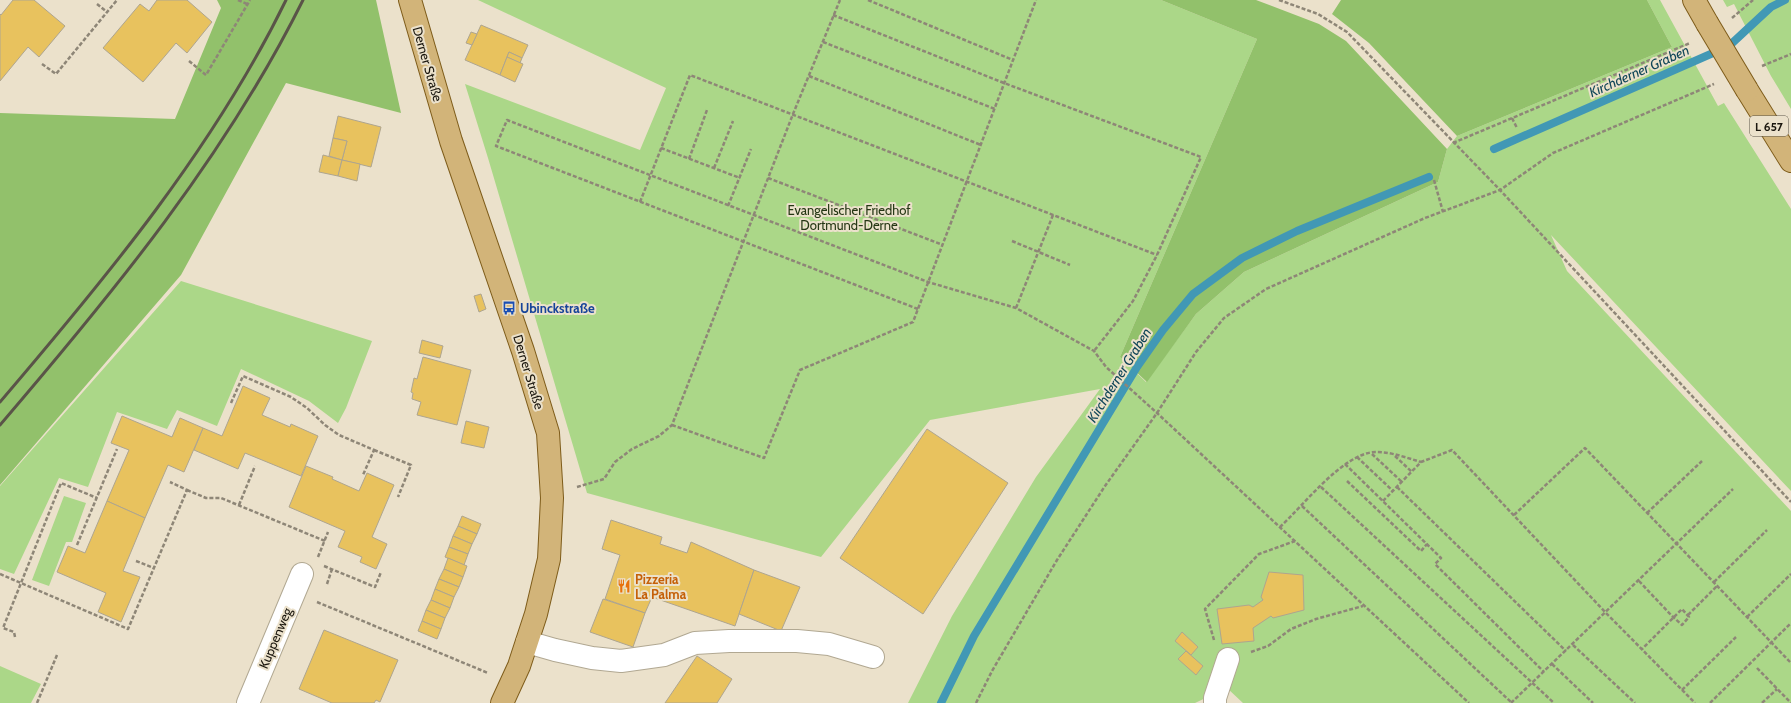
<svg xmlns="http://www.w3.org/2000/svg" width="1791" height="703" font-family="Cabin,sans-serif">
	<rect width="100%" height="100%" fill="#ebe1cb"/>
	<g fill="#abd788">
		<polygon points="478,0 1161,0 1257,39 1120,357 1146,382 1196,314 1244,272 1438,182 1447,149 1457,136 1672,47 1647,0 1660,0 1718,106 1724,103 1791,209 1791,491 1551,235 1567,271 1791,511 1791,703 1243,703 1227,688 1195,703 908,703 952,616 1036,477 1100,389 930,420 821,557 587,493 488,158 465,84 640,150 666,88"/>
		<polygon points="1723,0 1791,0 1791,109 1771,76 1734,4 1727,7"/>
		<polygon points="181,281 372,341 346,408 338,423 309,401 241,369 217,426 177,410 167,429 117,412 88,487 59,478 14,574 0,569 0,486"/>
		<polygon points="64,496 86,503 72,542 66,542 49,586 32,580"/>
		<polygon points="0,666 41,684 31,703 0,703"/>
	</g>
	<g fill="#92c16b">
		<polygon points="217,0 376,0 401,113 286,83 181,275 0,485 0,113 175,119 221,8"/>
		<polygon points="1161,0 1256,0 1319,24 1346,41 1447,149 1438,182 1244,272 1196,314 1147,382 1120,357 1257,39"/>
		<polygon points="1341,0 1647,0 1672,47 1457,136 1369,43 1332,14"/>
	</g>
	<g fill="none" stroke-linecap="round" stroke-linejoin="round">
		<g stroke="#4198b5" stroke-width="8">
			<polyline points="1494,149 1729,46 1771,7 1785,0"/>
			<polyline points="941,703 974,636 1137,367 1163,330 1193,294 1242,258 1297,231 1429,177"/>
		</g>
	</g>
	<g fill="#e8c25e" stroke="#aea58f">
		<polygon points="13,0 34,0 65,26 39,57 28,47 0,81 0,14 1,15"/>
		<polygon points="157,0 187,0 212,22 187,53 176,43 143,82 103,48 140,4 149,11"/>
		<polygon points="481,25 528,45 522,58 509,52 500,75 465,60"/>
		<polygon points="471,32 477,34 472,45 466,43"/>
		<polygon points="509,52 522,58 520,63 507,57"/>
		<polygon points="507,57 523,64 515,82 500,75"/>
		<polygon points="338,116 381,127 371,167 342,160 347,141 333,138"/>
		<polygon points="333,138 347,141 342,160 329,156"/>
		<polygon points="323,155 342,160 338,176 319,172"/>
		<polygon points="342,160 360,164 357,181 338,176"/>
		<polygon points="481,294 486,309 479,312 474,296"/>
		<polygon points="422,340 443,346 440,358 419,353"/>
		<polygon points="423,357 471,370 457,425 417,415 421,402 412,399 413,393 411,392 414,378 417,379"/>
		<polygon points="243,386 270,398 262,415 290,427 291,424 318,436 301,476 245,453 238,469 194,450 203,428 222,436"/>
		<polygon points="122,416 172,437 180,418 203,428 184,472 168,465 145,518 107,501 129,450 111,443"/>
		<polygon points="466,421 489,427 484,448 461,443"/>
		<polygon points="927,429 1008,483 923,614 840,558"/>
		<polygon points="306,466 333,477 332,479 359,491 367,473 394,485 372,537 387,544 376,569 360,562 362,557 338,547 345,531 289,507"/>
		<polygon points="107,501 145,518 123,571 140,577 121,622 98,612 106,593 57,572 68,546 85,553"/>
		<polygon points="462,516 481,524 477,534 458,526"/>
		<polygon points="611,520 662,537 660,544 687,553 691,542 754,570 735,626 652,597 645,613 605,599 620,555 602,549"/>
		<polygon points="458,526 477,534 472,544 453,536"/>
		<polygon points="453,536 472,544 468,554 449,547"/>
		<polygon points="449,547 468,554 464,565 445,557"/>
		<polygon points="448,558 467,566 463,577 444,569"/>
		<polygon points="444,569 463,577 459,587 439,579"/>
		<polygon points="754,570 800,587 781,631 739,614"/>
		<polygon points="1269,572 1303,575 1304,610 1273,618 1271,616 1253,628 1254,641 1222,644 1217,609 1249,605 1253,607 1263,600 1261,597"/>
		<polygon points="439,579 459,587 454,597 435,589"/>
		<polygon points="435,589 454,597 450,608 431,600"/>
		<polygon points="603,599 645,613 633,647 590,632"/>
		<polygon points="431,600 450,608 445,618 426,610"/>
		<polygon points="426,610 445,618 441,629 422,621"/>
		<polygon points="422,621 441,629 437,639 418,631"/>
		<polygon points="324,630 398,660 380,702 376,700 374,703 332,703 299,689"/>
		<polygon points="1182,632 1198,647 1191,655 1175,641"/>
		<polygon points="1186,651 1203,666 1196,675 1178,659"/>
		<polygon points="697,656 732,679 717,703 665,703"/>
	</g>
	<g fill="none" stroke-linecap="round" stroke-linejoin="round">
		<g stroke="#b1a892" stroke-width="24">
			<g id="minor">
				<polyline points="527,642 555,650 592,658 621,661 664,655 695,643 729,641 797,641 829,644 873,657"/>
				<polyline points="248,703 302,574"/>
				<polyline points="1215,703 1215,698 1228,659"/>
			</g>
		</g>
		<g stroke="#7e5c1a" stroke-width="24">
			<g id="major">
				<polyline points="410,0 451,141 523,351 548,433 552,498 549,559 536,614 519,666 502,703"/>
				<polyline points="1694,0 1707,23"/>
				<polyline points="1747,90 1791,161"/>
			</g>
		</g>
		<g stroke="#8e8677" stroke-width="2.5" stroke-dasharray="4 2" stroke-linecap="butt">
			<polyline points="238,0 247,4"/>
			<polyline points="868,0 1013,60"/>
			<polyline points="1279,0 1318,14 1347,32 1500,190 1791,502"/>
			<polyline points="97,4 107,12"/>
			<polyline points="833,15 1004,83 1201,157 1157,255 1133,301 1094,351"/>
			<polyline points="1732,18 1753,0"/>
			<polyline points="823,42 995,109"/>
			<polyline points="189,61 206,75 250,0"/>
			<polyline points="42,64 56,74 117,0"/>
			<polyline points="1762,66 1791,54"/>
			<polyline points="809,76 981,145"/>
			<polyline points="1512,118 1517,128"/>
			<polyline points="1453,143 1690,43"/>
			<polyline points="661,148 740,178"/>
			<polyline points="689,159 707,110"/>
			<polyline points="714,168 733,121"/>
			<polyline points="768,178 943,245"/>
			<polyline points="1434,180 1443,212"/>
			<polyline points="640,202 690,75 1157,255"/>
			<polyline points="728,206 751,149"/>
			<polyline points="1012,241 1070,265"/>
			<polyline points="1016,308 1053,215"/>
			<polyline points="918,309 496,146 507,120 928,282 1016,308 1094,351 1106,367 1157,413 1469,703"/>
			<polyline points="231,403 243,376 291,397 307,408 325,425 339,435 374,450 363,475"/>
			<polyline points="672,425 764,458 800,370 913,322 1036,0"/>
			<polyline points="374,450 411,465 398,497"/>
			<polyline points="1372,454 1402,482"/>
			<polyline points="1395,456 1412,472"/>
			<polyline points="1357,457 1393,491"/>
			<polyline points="1345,464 1441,558 1435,564 1544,672"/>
			<polyline points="1347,481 1421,551 1427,544"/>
			<polyline points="577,487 604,479 615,462 632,449 659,436 672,425 793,114 840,0"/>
			<polyline points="1321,487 1554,703"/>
			<polyline points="1397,487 1566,651"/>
			<polyline points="187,490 206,498 221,498 325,541"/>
			<polyline points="1383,501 1421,462 1452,450 1606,613 1695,703"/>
			<polyline points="239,505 255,466"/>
			<polyline points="1302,506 1512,703"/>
			<polyline points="1647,513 1702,461"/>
			<polyline points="1514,515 1585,448 1791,663"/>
			<path d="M1280 527C1303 506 1344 452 1376 452 1392 452 1407 458 1421 462"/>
			<polyline points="77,545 117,449"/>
			<polyline points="318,557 328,532"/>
			<polyline points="136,561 154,568"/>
			<polyline points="324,566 375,587 381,572"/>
			<polyline points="0,574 128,629 187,490 170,482"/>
			<polyline points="1639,581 1671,615 1682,625 1689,617 1682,609 1642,649"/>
			<polyline points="1714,582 1767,530"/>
			<polyline points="327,584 332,569"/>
			<polyline points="317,602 488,673"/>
			<polyline points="1688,615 1717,586"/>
			<polyline points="1747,617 1791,574"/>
			<polyline points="15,637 14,632 3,628 61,483 97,498"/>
			<polyline points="1214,640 1205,609 1259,554 1295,541"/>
			<polyline points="1573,645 1635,703"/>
			<polyline points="1251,652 1268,646 1291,629 1316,619 1363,606"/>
			<polyline points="1552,664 1593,703"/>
			<polyline points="1757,668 1791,703"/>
			<polyline points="1682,690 1736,637"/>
			<polyline points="37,703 57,655"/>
			<polyline points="976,703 992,671 1057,560 1105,486 1157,413 1196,352 1224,318 1266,289 1425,218 1500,190 1553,153 1714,84"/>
			<polyline points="1511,703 1733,489"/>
			<polyline points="1710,703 1791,623"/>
			<polyline points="1762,703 1777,689"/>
		</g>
		<use href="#minor" stroke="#fff" stroke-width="22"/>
		<use href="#major" stroke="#d2b479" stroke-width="22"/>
		<g stroke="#5a5448" stroke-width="3">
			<path d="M0 402C106 278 214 148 286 0"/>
			<path d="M0 425C113 293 225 157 303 0"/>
		</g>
		<g stroke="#7e5c1a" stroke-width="24" stroke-linecap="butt">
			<polyline id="major-bridge" points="1707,23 1747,90"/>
		</g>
		<use href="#major-bridge" stroke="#d2b479" stroke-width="22"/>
	</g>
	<defs>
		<g id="bus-bare" transform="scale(1.08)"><path d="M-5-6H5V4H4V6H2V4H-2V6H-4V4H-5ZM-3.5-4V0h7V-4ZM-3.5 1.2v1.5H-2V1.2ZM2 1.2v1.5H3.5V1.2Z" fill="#1a4fb4" stroke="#ebe1cb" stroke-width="2.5" paint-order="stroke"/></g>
		<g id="restaurant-bare" transform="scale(1.08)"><path d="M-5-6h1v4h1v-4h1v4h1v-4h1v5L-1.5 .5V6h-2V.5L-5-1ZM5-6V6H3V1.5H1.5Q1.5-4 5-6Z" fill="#e8710a" stroke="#ebe1cb" stroke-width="2.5" paint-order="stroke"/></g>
	</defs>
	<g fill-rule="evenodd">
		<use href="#bus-bare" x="509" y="308"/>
		<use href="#restaurant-bare" x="624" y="586"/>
	</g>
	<g text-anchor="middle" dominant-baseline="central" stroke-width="4" stroke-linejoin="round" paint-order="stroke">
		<rect fill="#ebe1cb" stroke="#595347" stroke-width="1" x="1750" y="116" width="38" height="20" rx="3"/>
		<g font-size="12" font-weight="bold" fill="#1a160e">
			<text x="1769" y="126">L 657</text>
		</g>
		<g font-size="13" fill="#1a160e" stroke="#ebe1cb">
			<text transform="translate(428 64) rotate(74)">Derner Straße</text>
			<text transform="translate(529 372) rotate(73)">Derner Straße</text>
			<text transform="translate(275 638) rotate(-67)">Kuppenweg</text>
		</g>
		<g font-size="13" fill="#253714" stroke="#ebe1cb">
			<text x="849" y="210">Evangelischer Friedhof<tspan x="849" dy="15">Dortmund-Derne</tspan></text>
		</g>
		<g font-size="13" font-weight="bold" fill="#164399" stroke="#ebe1cb" text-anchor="start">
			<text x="520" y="308">Ubinckstraße</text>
		</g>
		<g font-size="13" font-weight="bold" fill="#c56008" stroke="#ebe1cb" text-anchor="start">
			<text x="635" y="579">Pizzeria<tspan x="635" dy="15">La Palma</tspan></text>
		</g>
		<g font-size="14" font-style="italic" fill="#104658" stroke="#ebe1cb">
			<text transform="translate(1639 71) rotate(-24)">Kirchderner Graben</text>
			<text transform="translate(1119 375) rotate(-58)">Kirchderner Graben</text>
		</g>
	</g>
</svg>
